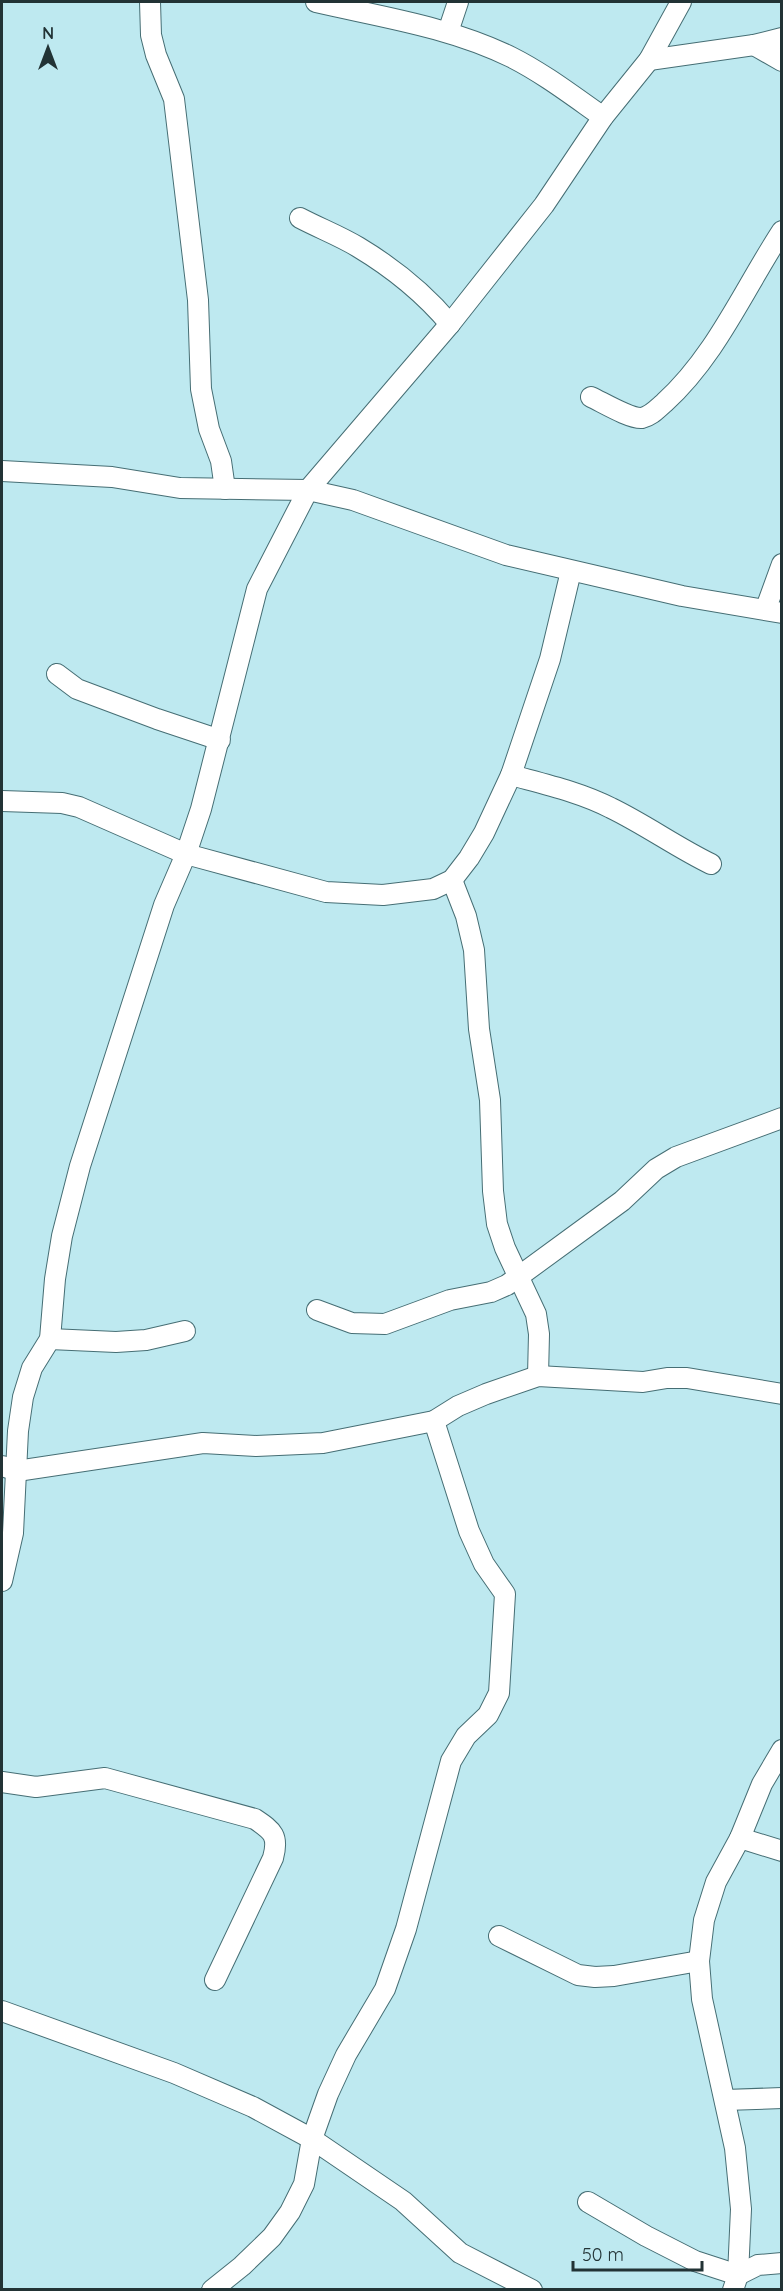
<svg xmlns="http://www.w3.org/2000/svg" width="783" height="2291" font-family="Quicksand,sans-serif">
	<rect width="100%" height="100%" fill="#bee9f0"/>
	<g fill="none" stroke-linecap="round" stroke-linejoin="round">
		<g stroke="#466e74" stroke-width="22">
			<g id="street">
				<polyline points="150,2 151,35 156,55 174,99 198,300 201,389 209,429 221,461 225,489"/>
				<path d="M316 2C381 17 450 27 511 57 543 73 573 96 603 117"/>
				<polyline points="448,32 458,2"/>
				<polyline points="754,45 782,61"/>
				<polyline points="649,60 754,45 782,38"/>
				<path d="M300 218C319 228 340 236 358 247 393 268 424 293 450 324"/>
				<path d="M591 397C602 402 630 419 642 418 651 416 657 409 664 403 716 356 744 289 782 231"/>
				<polyline points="2,471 112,477 180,488 308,490 353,500 506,555 682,596 782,613"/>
				<polyline points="766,608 782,564"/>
				<polyline points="57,674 77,689 157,719 220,740"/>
				<path d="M511 775C544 784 580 792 611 808 646 825 676 847 711 864"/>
				<polyline points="2,801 62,803 79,807 186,854 326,892 383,895 433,889 452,880 469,858 484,833 511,775 550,659 571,571"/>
				<polyline points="452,880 466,916 474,950 479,1029 490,1100 493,1191 497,1224 505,1248 536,1314 539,1334 538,1376"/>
				<polyline points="317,1310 352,1323 385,1324 450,1300 491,1292 507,1285 622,1201 656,1169 676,1157 782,1118"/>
				<polyline points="50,1339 116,1342 146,1340 185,1331"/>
				<polyline points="2,1466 17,1471 203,1443 256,1446 323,1443 434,1421 458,1406 486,1394 538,1376 643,1382 667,1378 687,1378 782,1394"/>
				<polyline points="2,1581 13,1533 18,1431 23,1397 32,1368 50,1339 55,1279 62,1236 80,1166 164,905 186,854 201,809 257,589 308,490 450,324 544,205 603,117 649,60 681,2"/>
				<path d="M2 1782 36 1787 105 1778 255 1819C273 1831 279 1836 273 1858L215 1980"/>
				<polyline points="740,1838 782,1851"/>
				<polyline points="499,1936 578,1975 595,1977 614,1976 699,1961"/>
				<polyline points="2,2011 174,2073 253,2107 312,2139 403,2201 460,2253 532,2290"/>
				<polyline points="725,2100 782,2098"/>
				<polyline points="588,2202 646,2236 695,2261 738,2275 758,2265 782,2263"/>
				<polyline points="212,2290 242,2266 272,2237 290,2212 304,2184 312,2139 328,2094 346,2055 385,1989 406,1929 451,1761 466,1736 488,1715 499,1693 505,1594 484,1564 469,1531 434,1421"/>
				<polyline points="733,2290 738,2275 741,2209 735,2148 702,1999 699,1961 704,1920 716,1882 740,1838 762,1784 782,1750"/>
			</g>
		</g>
		<use href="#street" stroke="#fff" stroke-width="20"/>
	</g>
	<rect width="783" height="2291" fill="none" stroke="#223335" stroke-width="6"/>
	<g transform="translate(48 48)" stroke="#bee9f0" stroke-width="4.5" paint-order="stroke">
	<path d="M0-4.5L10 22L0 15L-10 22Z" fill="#223335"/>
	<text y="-9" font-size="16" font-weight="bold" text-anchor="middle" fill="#223335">N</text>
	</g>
	<path d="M573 2261v9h129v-9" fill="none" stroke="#223335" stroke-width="3"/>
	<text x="582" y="2261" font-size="18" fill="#223335" stroke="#bee9f0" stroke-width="4.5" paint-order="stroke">50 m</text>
</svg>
